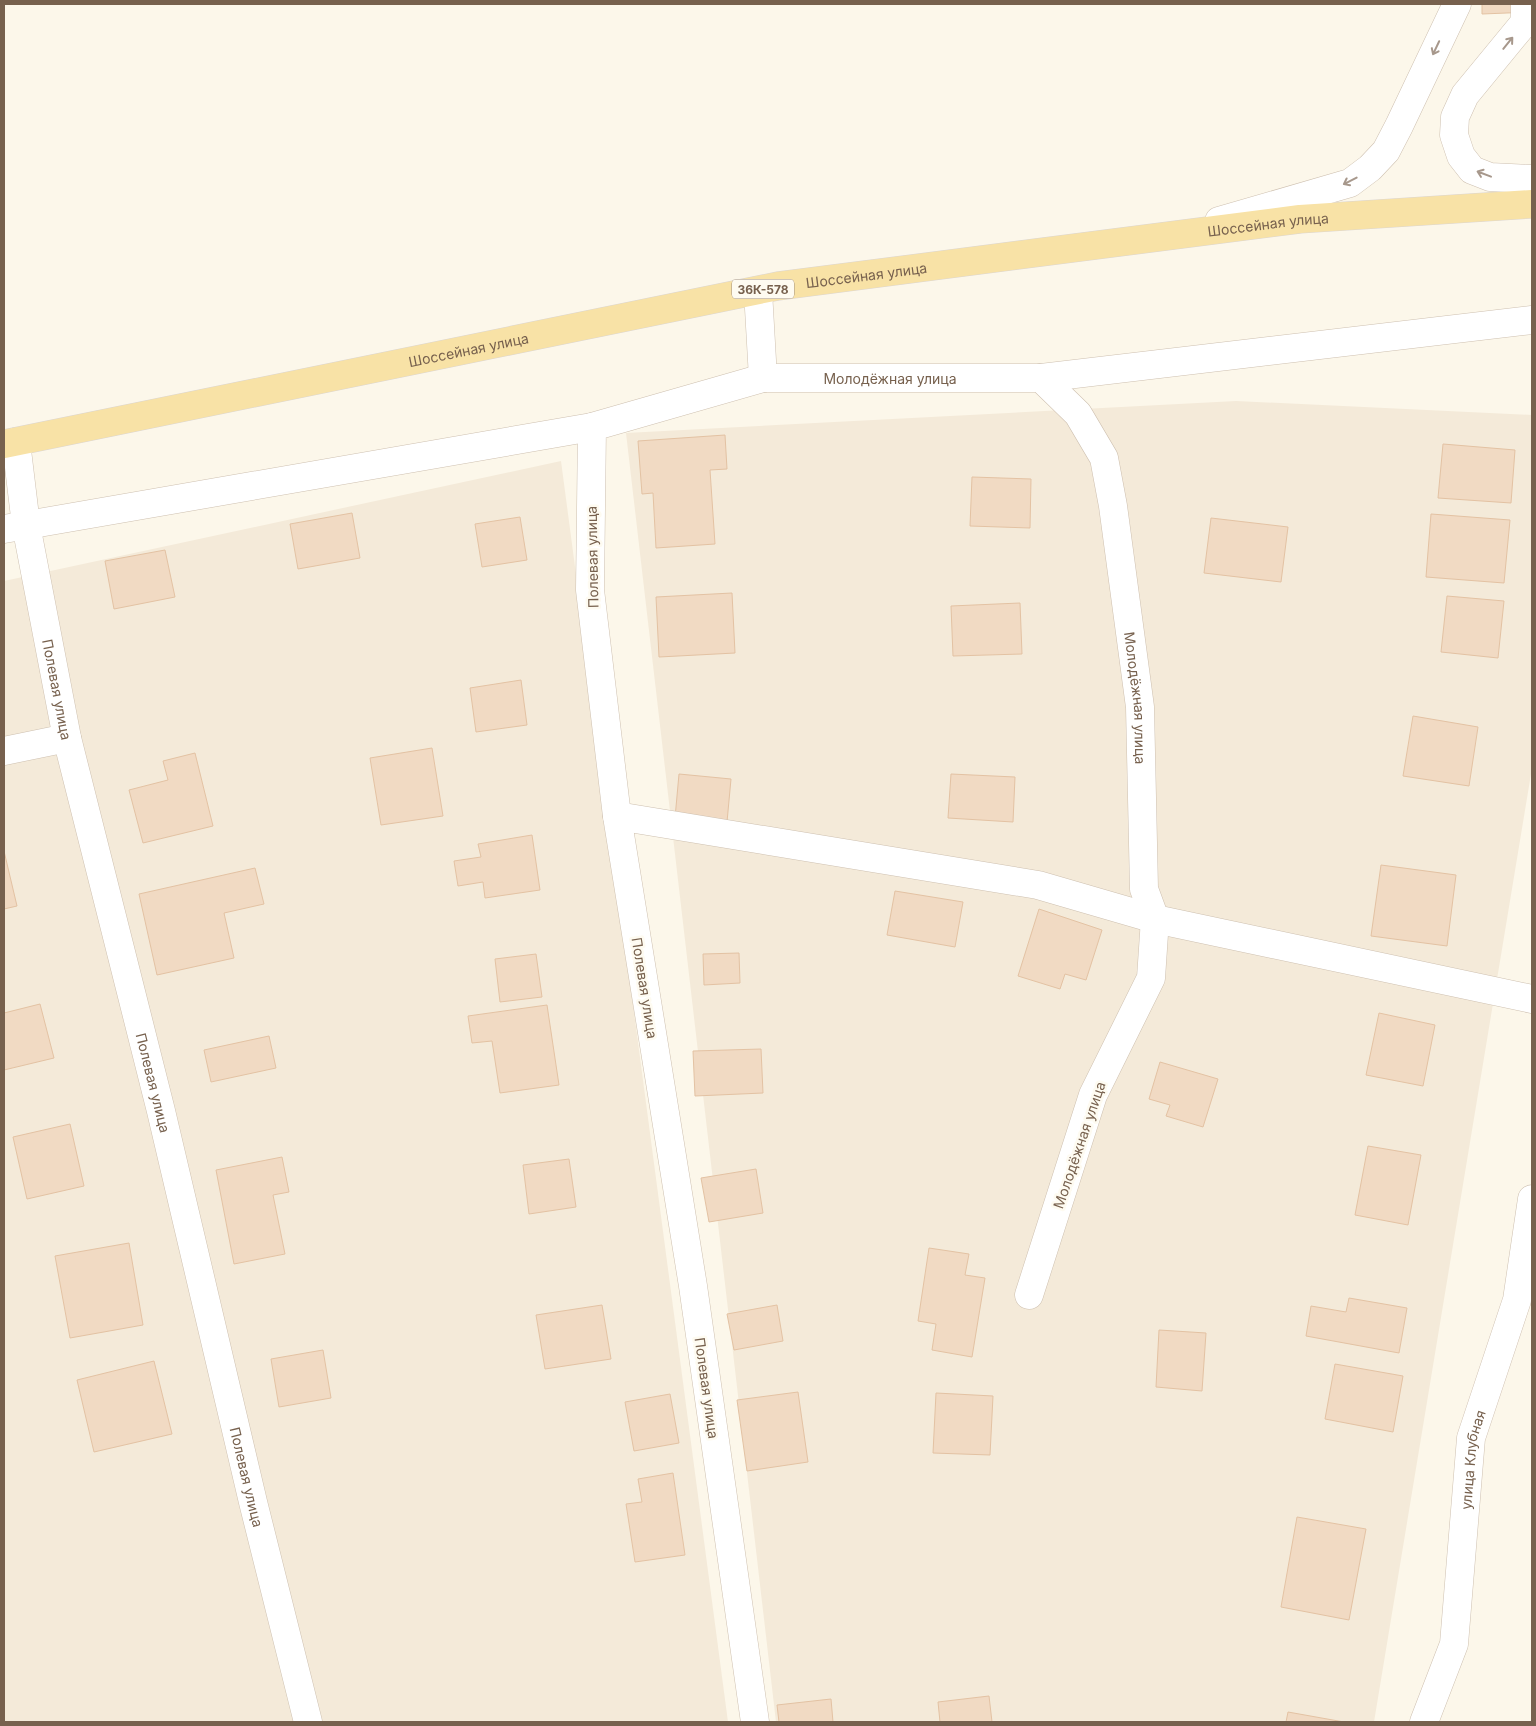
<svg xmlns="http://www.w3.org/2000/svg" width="1536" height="1726" font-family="Inter,sans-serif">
	<rect width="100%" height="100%" fill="#fcf7ea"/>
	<g fill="#f4ead9">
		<polygon points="1236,401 1532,415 1532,768 1374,1722 776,1722 626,433"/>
		<polygon points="561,461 728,1722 4,1722 4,581"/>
	</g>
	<g fill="#f1dac3" stroke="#e3c2a3">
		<polygon points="1482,4 1532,4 1532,12 1482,14"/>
		<polygon points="725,435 727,469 710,470 715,544 656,548 653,493 642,494 638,441"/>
		<polygon points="1443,444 1515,450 1511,503 1438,498"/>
		<polygon points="972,477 1031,479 1030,528 970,526"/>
		<polygon points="352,513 360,558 298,569 290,524"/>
		<polygon points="1431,514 1510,520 1504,583 1426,577"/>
		<polygon points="520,517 527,560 482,567 475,524"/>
		<polygon points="1211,518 1288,527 1281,582 1204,573"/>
		<polygon points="165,550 175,597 114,609 105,561"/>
		<polygon points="732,593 735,653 659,657 656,597"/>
		<polygon points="1447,596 1504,601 1498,658 1441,652"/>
		<polygon points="1020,603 1022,654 953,656 951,606"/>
		<polygon points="521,680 527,725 476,732 470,688"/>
		<polygon points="1413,716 1478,727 1469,786 1403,776"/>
		<polygon points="432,748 443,816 381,825 370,758"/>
		<polygon points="195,753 213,826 143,843 129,790 168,780 163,761"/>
		<polygon points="679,774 731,779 727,822 675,818"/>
		<polygon points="951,774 1015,777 1013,822 948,818"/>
		<polygon points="532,835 540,890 485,898 483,882 458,886 454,861 481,857 478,844"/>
		<polygon points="4,851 17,906 4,909"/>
		<polygon points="1381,865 1456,875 1447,946 1371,936"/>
		<polygon points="255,868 264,904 224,913 234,958 157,975 139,894"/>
		<polygon points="895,891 963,902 955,947 887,935"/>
		<polygon points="1039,909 1102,930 1086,980 1065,974 1060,989 1018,976"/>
		<polygon points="739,953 740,983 704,985 703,954"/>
		<polygon points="536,954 542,997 500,1002 495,959"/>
		<polygon points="40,1004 54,1058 4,1070 4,1013"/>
		<polygon points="547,1005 559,1085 500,1093 492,1041 472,1043 468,1016"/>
		<polygon points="1379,1013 1435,1025 1423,1086 1366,1075"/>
		<polygon points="269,1036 276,1068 211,1082 204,1050"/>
		<polygon points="761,1049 763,1093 695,1096 693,1051"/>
		<polygon points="1160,1062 1218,1079 1203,1127 1166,1116 1170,1105 1149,1099"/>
		<polygon points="70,1124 84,1186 27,1199 13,1137"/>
		<polygon points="1368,1146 1421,1155 1408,1225 1355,1215"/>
		<polygon points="282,1157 289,1192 273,1195 285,1254 234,1264 216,1170"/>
		<polygon points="569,1159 576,1207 529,1214 523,1165"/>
		<polygon points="756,1169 763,1213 709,1222 701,1178"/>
		<polygon points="129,1243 143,1325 70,1338 55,1256"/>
		<polygon points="929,1248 969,1254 965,1275 985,1278 972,1357 932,1350 936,1324 918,1321"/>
		<polygon points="1349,1298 1407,1308 1399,1353 1306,1336 1311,1306 1346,1312"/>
		<polygon points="602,1305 611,1359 545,1369 536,1315"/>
		<polygon points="777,1305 783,1341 734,1350 727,1314"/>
		<polygon points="1159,1330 1206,1333 1202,1391 1156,1387"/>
		<polygon points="323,1350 331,1398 279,1407 271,1359"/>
		<polygon points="154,1361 172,1434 94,1452 77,1380"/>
		<polygon points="1335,1364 1403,1376 1393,1432 1325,1419"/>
		<polygon points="798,1392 808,1462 747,1471 737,1400"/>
		<polygon points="936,1393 993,1396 990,1455 933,1453"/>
		<polygon points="670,1394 679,1443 634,1451 625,1402"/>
		<polygon points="673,1473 685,1555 635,1562 626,1504 642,1502 638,1479"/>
		<polygon points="1297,1517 1366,1529 1349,1620 1281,1607"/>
		<polygon points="989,1696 992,1722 940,1722 938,1702"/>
		<polygon points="831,1699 833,1722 779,1722 777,1705"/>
		<polygon points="1288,1712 1344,1722 1286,1722"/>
	</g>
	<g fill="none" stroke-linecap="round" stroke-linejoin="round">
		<g stroke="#cec0b0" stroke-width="29">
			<g id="minor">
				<polyline points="1525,4 1525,22 1465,95 1455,117 1454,135 1461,156 1472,170 1490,177 1532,179"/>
				<polyline points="1219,221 1350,183 1370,168 1386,151 1399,126 1457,4"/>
				<polyline points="758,291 763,378"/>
				<polyline points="1041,378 1532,320"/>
				<path id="s1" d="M16 442 26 525 67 738 161 1111 253 1502 308 1722"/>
				<polyline points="4,529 592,427"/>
				<polyline points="4,751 67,738"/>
				<polyline points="617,816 1038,885 1155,919 1532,999"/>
				<path id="s2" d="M755 1722 693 1286 617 816 590 590 592 427 763 378H1041L1078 414 1104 458 1113 506 1140 707 1144 889 1155 919 1151 978 1093 1095 1029 1295"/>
				<path id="s3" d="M1424 1722 1454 1644 1471 1438 1517 1300 1532 1199"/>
			</g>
		</g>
		<g stroke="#dcd6d1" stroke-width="29">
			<g id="major">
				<path id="s4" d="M4 444 778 286 1300 219 1532 204"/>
			</g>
		</g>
		<use href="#minor" stroke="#fff" stroke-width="28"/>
		<use href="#major" stroke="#f8e2a6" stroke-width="28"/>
	</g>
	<defs><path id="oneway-shaft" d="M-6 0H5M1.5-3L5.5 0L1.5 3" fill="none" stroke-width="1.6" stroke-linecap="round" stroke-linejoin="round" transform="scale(1.25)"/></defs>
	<g stroke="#a7988c">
		<use href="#oneway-shaft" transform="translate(1508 43) rotate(-51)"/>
		<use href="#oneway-shaft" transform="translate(1436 48) rotate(115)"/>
		<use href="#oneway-shaft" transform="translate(1484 174) rotate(-159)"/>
		<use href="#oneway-shaft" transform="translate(1350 181) rotate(153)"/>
	</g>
	<g text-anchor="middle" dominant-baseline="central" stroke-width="5" stroke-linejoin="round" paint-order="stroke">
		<rect fill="#fefbf1" stroke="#a08f7f" stroke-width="1" x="732" y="279.5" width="62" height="19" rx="4"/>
		<g font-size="12" font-weight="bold" fill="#77614e">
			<text x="763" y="289">36К-578</text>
		</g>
		<g font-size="14" fill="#77614e" stroke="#fefbf1">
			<text stroke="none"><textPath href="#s4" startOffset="1284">Шоссейная улица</textPath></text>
			<text stroke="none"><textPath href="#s4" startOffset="879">Шоссейная улица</textPath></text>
			<text stroke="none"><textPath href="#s4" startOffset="474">Шоссейная улица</textPath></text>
			<text stroke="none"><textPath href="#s2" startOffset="1612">Молодёжная улица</textPath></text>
			<text transform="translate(592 557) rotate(-91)">Полевая улица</text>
			<text stroke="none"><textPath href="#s1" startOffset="251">Полевая улица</textPath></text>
			<text stroke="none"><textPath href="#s2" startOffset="2108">Молодёжная улица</textPath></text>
			<text transform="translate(645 988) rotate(81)">Полевая улица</text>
			<text stroke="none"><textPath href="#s1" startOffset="656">Полевая улица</textPath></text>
			<text transform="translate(1079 1145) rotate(-71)">Молодёжная улица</text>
			<text transform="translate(707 1388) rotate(82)">Полевая улица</text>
			<text stroke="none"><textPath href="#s3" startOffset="269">улица Клубная</textPath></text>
			<text stroke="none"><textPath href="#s1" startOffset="1061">Полевая улица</textPath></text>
		</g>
	</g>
	<rect width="1536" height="1726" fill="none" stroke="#77614e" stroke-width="10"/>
</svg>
